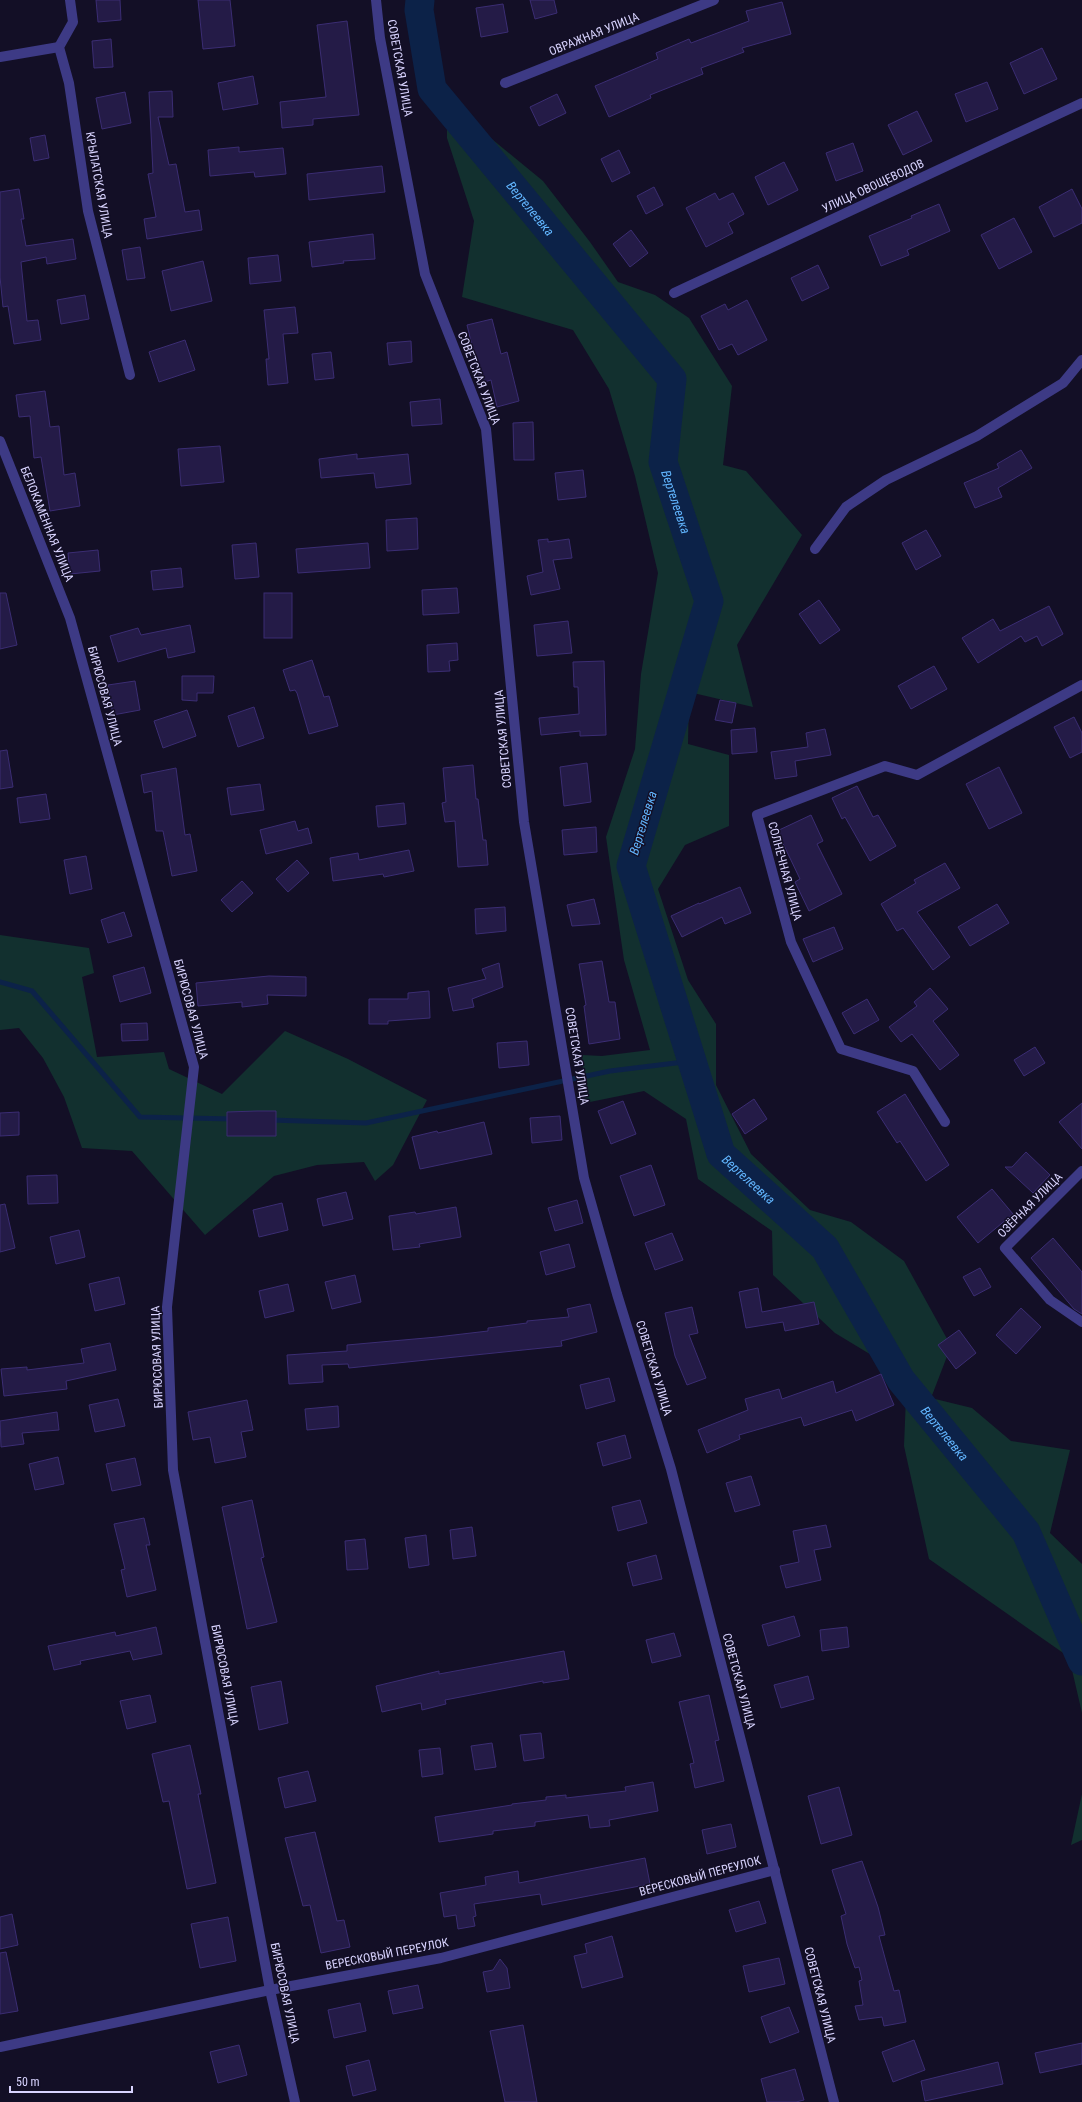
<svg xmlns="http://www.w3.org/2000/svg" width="1082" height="2102" font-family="'Roboto Condensed',sans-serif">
	<rect width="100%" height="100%" fill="#130f26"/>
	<g fill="#12302f">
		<polygon points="447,121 470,121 543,181 590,242 618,282 655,295 689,318 732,386 723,465 746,471 802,535 737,645 753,707 689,692 688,744 729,755 729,826 685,845 658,889 688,980 716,1024 716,1085 751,1154 810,1210 851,1222 904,1261 951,1346 931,1398 972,1408 1011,1441 1070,1450 1050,1533 1082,1564 1082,1713 1069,1657 929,1559 904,1446 906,1397 878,1359 835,1333 773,1275 772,1231 698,1179 686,1119 644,1091 585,1103 582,1055 602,1056 650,1050 624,960 606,837 635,749 641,674 658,573 635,476 609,389 573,330 462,297 474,221 447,138"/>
		<polygon points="0,935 89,948 94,973 82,977 97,1057 164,1052 169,1069 222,1094 285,1031 348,1059 427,1100 393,1165 375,1181 364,1162 317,1165 274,1176 205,1235 132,1151 82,1148 64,1097 43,1058 19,1028 0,1030"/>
		<polygon points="1082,1794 1082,1840 1071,1845"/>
	</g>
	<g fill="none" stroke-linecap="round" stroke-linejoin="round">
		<g stroke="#0c2248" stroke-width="5">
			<polyline points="0,982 32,991 140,1117 234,1119"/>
			<polyline points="270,1120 366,1123 610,1071 692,1061"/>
		</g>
		<path stroke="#0c2248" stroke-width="29" id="s1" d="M420 0 419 10 432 89 672 379 663 462 709 601 631 866 721 1154 825 1248 901 1380 1026 1532 1082 1661"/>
	</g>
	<g fill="#241b47" stroke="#3b2d73">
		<polygon points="96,0 120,0 121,20 98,22"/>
		<polygon points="198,0 230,0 235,46 203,49"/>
		<polygon points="530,0 554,0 557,13 535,19"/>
		<polygon points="782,2 791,34 742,48 744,52 701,68 703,74 650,95 651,98 609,117 595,86 658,59 656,53 689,39 691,43 749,21 746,11"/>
		<polygon points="503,4 508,32 481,37 476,8"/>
		<polygon points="347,21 359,115 313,119 313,125 282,128 280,102 326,97 317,25"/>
		<polygon points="111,39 113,67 94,68 92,41"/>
		<polygon points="1042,48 1057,79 1024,94 1010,63"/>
		<polygon points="253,76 258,104 223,110 218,83"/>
		<polygon points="987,82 998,109 966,122 955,94"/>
		<polygon points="172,91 173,117 158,117 169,165 176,164 185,212 199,210 202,230 147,239 144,219 156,217 148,174 153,173 149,92"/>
		<polygon points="125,92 131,123 102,129 96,98"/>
		<polygon points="557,94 566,113 539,126 530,107"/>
		<polygon points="917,111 932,141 903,155 888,125"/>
		<polygon points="45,135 49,158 34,161 30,138"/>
		<polygon points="853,143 863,171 836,181 826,153"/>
		<polygon points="239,147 239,152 283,148 286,174 255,177 254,172 210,176 208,150"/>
		<polygon points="619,150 630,173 612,182 601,159"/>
		<polygon points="784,162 798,190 768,205 755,177"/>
		<polygon points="382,166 385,192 309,200 307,174"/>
		<polygon points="654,187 663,205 646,214 637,196"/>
		<polygon points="19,189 24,219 21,219 26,246 73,239 76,259 47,264 46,257 21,262 27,321 38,320 41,340 14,344 8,306 3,307 0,277 0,192"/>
		<polygon points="1072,189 1082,209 1082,223 1054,237 1039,207"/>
		<polygon points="715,193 719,200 733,193 744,214 728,223 733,233 706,247 686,208"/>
		<polygon points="939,204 950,231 907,250 909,255 881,266 869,236 912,218 911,216"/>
		<polygon points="1014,218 1032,252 999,269 981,235"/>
		<polygon points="631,230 648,253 630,267 613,244"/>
		<polygon points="373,234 375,259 343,261 344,263 312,267 309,242"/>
		<polygon points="140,247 145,278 127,280 122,250"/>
		<polygon points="278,255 281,281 250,284 248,258"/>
		<polygon points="203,261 212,301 171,311 162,271"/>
		<polygon points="818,265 829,288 802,301 791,278"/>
		<polygon points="85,295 89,319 61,324 57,300"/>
		<polygon points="747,300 767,340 738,355 732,344 719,350 701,316 725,304 728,310"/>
		<polygon points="295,307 298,333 283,334 288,383 268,385 266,359 269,359 264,310"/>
		<polygon points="492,319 501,354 507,352 519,401 497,407 491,380 481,383 467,325"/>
		<polygon points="185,340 195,370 159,382 149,352"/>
		<polygon points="411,341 412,362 389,365 387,343"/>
		<polygon points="331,352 334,378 315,380 312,354"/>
		<polygon points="45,391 50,427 59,426 64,475 75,473 80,506 50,511 41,457 34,458 30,416 19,417 16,395"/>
		<polygon points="440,399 442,424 412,426 410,402"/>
		<polygon points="533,422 534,460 514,460 513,423"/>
		<polygon points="220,446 224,482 181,486 178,449"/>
		<polygon points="1021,450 1032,468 998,488 1002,497 975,508 964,483 999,468 997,464"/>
		<polygon points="357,454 357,459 408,454 411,484 376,488 374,473 321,478 319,459"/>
		<polygon points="583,470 586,497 558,500 555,473"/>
		<polygon points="417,518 418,549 387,551 386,520"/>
		<polygon points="926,530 941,556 916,570 902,543"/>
		<polygon points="548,539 548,542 569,539 572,558 553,560 560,589 531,595 527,576 543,572 538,540"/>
		<polygon points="256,543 259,577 235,579 232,545"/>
		<polygon points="368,543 370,568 298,573 296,549"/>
		<polygon points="98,550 100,571 70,574 68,553"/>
		<polygon points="181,568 183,587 153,590 151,571"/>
		<polygon points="457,588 459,613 423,615 422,590"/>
		<polygon points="0,593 6,593 17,645 0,649"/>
		<rect x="264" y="593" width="28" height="45"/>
		<polygon points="819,600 840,630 820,644 799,614"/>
		<polygon points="1049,606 1063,634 1042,646 1037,636 1025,642 1021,636 978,663 962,638 993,619 1000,631"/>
		<polygon points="568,621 572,653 537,656 534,625"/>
		<polygon points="190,625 195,652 168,658 166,648 118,662 110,636 138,628 141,635"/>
		<polygon points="457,643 458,660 449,661 450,671 428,672 427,645"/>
		<polygon points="312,660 324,697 329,696 338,726 309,734 297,693 295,690 290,691 283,670"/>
		<polygon points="604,661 606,735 580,736 580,731 541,735 539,718 579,714 578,687 574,687 573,662"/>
		<polygon points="934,666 947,689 911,709 898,686"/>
		<polygon points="182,676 214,676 213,693 197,693 197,701 182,700"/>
		<polygon points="135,681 140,710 113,715 108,685"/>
		<polygon points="720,700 736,703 732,723 715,720"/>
		<polygon points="254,707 264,738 238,747 228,716"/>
		<polygon points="187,710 196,736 163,748 154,721"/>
		<polygon points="1074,717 1082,733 1082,752 1070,758 1054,727"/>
		<polygon points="755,728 757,752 732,754 731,730"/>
		<polygon points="825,729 831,755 795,761 797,776 775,779 771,752 808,747 806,733"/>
		<polygon points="7,750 13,787 0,789 0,751"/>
		<polygon points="587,763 591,802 564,806 560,767"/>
		<polygon points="473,765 476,799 478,799 483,840 486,840 488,865 458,867 455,821 445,822 442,803 446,802 443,768"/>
		<polygon points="999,767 1022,813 989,829 966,784"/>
		<polygon points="176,768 185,835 190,834 197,871 172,876 163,831 156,831 152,791 144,793 141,775"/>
		<polygon points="260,784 264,810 231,815 227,788"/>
		<polygon points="857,786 873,817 878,815 896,846 870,861 845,817 842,819 832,798"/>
		<polygon points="46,794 50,819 20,823 17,798"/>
		<polygon points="404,803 406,824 378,827 376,806"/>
		<polygon points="811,815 823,841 817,844 842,894 809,911 795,882 800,879 777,831"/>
		<polygon points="295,821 298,831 308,828 312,843 266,854 260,830"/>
		<polygon points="596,827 597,852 564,855 562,830"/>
		<polygon points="409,850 414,871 384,877 383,874 333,881 330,858 358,853 359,860"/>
		<polygon points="86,856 92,889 70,894 64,860"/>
		<polygon points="297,860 309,873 288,892 276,879"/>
		<polygon points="945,863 960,888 917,912 950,957 933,970 903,928 897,931 881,904 916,883 914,880"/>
		<polygon points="242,881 253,893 232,912 221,900"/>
		<polygon points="740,887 751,913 725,924 722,917 682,937 671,916 699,903 699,904"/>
		<polygon points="594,899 600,924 572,926 567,905"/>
		<polygon points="997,904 1009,923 970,946 958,927"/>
		<polygon points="505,907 506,931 476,934 475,909"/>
		<polygon points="124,912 132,936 108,943 101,920"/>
		<polygon points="834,927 843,949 813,962 803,939"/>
		<polygon points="602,961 609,1002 615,1002 620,1039 589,1044 584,1006 586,1005 579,964"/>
		<polygon points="499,963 503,987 472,999 474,1007 453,1011 448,988 486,979 482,969"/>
		<polygon points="144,967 151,993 120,1002 113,976"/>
		<polygon points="269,976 306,977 306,996 267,995 268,1004 242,1007 242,1002 198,1006 196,983"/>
		<polygon points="930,988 948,1009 933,1021 959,1055 940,1070 912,1034 901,1042 889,1027 917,1006 914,1002"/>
		<polygon points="429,991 430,1018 388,1021 388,1024 369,1024 369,999 408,999 408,993"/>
		<polygon points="867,999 879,1020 854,1034 842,1013"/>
		<polygon points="147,1023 148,1040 122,1041 121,1024"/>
		<polygon points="527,1041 529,1065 499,1068 497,1043"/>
		<polygon points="1035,1047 1045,1063 1024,1076 1014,1060"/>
		<polygon points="905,1094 949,1165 926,1181 900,1141 897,1143 877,1112"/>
		<polygon points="754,1099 767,1119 745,1134 732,1114"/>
		<polygon points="623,1101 636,1134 611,1144 598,1111"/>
		<polygon points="1082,1103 1082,1149 1059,1122"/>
		<polygon points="257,1111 276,1111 276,1136 227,1136 227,1112"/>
		<polygon points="19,1112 19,1135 0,1136 0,1113"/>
		<polygon points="560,1116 562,1140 532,1143 530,1118"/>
		<polygon points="484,1122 492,1154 420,1169 412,1137 437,1131 438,1133"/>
		<polygon points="1026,1152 1050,1175 1033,1193 1005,1167 1012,1167"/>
		<polygon points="651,1165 665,1205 634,1216 620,1176"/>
		<polygon points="57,1175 58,1203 28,1204 27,1176"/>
		<polygon points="992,1189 1013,1214 978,1243 957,1217"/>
		<polygon points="346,1192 353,1219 323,1226 317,1199"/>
		<polygon points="577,1200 583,1223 555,1231 548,1208"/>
		<polygon points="282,1203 288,1230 259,1237 253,1210"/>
		<polygon points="5,1204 15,1248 0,1252 0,1205"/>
		<polygon points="456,1207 461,1237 419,1244 420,1247 393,1250 389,1216 415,1212 416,1214"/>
		<polygon points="79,1230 85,1257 56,1264 50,1237"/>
		<polygon points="672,1233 683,1260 655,1270 645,1243"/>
		<polygon points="1053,1238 1082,1272 1082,1314 1074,1309 1031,1258"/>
		<polygon points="569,1244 575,1267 546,1275 540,1252"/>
		<polygon points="980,1268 991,1287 974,1296 963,1277"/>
		<polygon points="355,1275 361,1302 332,1309 325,1282"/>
		<polygon points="119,1277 125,1304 95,1311 89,1284"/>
		<polygon points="288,1284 294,1311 265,1318 259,1291"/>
		<polygon points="758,1288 762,1312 814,1302 819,1324 785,1331 783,1322 746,1328 739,1292"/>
		<polygon points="590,1304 597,1332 561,1341 562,1346 349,1368 348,1364 322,1365 323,1382 289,1384 287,1355 347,1351 347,1345 437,1337 488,1331 488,1328 527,1323 527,1321 569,1317 567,1309"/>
		<polygon points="692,1307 698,1333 689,1335 706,1378 687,1385 675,1356 665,1313"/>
		<polygon points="1021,1308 1041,1327 1016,1354 996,1335"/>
		<polygon points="959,1330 976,1353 956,1369 938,1345"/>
		<polygon points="110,1343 116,1370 66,1381 67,1389 4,1396 1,1369 27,1367 27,1370 84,1363 81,1349"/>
		<polygon points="881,1374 894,1405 856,1421 852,1410 804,1426 801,1417 739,1435 740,1439 707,1453 698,1430 748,1410 745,1399 779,1389 782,1399 833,1381 836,1393"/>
		<polygon points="609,1378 615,1401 586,1409 580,1385"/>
		<polygon points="118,1399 125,1426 95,1432 89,1405"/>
		<polygon points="247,1400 253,1430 241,1432 246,1457 215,1463 210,1437 193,1440 188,1412"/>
		<polygon points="338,1406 339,1427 307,1430 305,1409"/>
		<polygon points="57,1412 59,1430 22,1433 24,1444 1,1447 0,1421"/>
		<polygon points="625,1435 631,1458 603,1466 597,1443"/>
		<polygon points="58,1457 64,1484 35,1490 29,1464"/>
		<polygon points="135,1458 141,1485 112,1491 106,1464"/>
		<polygon points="751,1476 760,1505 735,1512 726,1483"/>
		<polygon points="252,1500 264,1557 261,1558 277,1622 247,1629 222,1507"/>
		<polygon points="640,1500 647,1523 618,1531 612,1507"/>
		<polygon points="144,1518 150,1545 146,1545 156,1590 127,1597 121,1570 125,1569 114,1524"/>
		<polygon points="826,1525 831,1547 814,1550 821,1580 786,1588 780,1566 799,1562 793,1531"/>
		<polygon points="472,1527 476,1556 453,1559 450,1530"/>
		<polygon points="426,1535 429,1565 409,1568 405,1538"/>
		<polygon points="365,1539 368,1569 347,1570 345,1541"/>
		<polygon points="656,1555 662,1579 633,1586 627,1563"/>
		<polygon points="794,1616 800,1636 768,1646 762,1625"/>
		<polygon points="156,1627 162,1654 133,1660 130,1651 80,1661 81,1664 54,1670 48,1646 115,1632 116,1636"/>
		<polygon points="847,1627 849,1647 822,1651 820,1630"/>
		<polygon points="674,1633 681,1656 652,1663 646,1640"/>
		<polygon points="564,1651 569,1679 543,1683 543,1681 445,1700 446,1704 422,1710 421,1703 382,1712 376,1686 439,1671 439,1674"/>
		<polygon points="808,1676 814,1699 781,1708 774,1685"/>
		<polygon points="281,1681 288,1723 259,1730 251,1687"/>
		<polygon points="150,1695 156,1722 127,1729 120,1701"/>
		<polygon points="709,1695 719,1740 715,1741 724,1781 695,1788 690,1764 694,1763 679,1702"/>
		<polygon points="541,1733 544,1758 524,1761 520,1735"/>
		<polygon points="492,1743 496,1767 475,1770 471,1746"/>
		<polygon points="190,1745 201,1794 198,1794 216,1883 187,1889 169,1801 163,1802 152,1754"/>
		<polygon points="440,1748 443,1774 422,1777 419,1750"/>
		<polygon points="308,1771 316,1801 285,1808 278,1778"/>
		<polygon points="653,1782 658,1811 609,1820 610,1826 590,1828 588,1815 535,1822 535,1826 493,1831 493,1834 439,1842 435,1817 512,1805 512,1804 546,1800 546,1797 566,1795 566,1798 626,1791 625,1787"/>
		<polygon points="839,1787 852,1835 821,1844 808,1796"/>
		<polygon points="731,1824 736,1847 707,1854 702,1830"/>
		<polygon points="315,1832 337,1921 344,1920 350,1947 321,1953 310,1905 303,1906 285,1838"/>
		<polygon points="645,1858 650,1884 542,1905 540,1894 474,1904 476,1916 473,1917 475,1926 458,1929 456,1915 444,1917 440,1893 486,1885 485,1877 518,1871 519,1883"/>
		<polygon points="862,1861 878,1907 885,1935 879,1936 894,1991 899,1990 906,2022 884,2026 882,2017 859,2020 855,2006 863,2005 859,1981 862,1980 859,1967 855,1968 847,1944 841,1916 846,1914 832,1870"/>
		<polygon points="759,1901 766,1923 736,1932 729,1910"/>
		<polygon points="12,1914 18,1945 0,1949 0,1917"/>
		<polygon points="228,1917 236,1961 200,1968 191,1924"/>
		<polygon points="612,1936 623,1977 582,1988 574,1956 587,1953 585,1944"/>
		<polygon points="6,1952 18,2011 0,2014 0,1953"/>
		<polygon points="779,1958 785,1984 749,1992 743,1966"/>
		<polygon points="500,1959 507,1968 510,1988 487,1992 483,1972 493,1970"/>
		<polygon points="418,1985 423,2008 393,2014 388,1991"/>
		<polygon points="360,2003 366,2031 334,2038 328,2010"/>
		<polygon points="789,2007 799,2032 770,2043 761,2017"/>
		<polygon points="523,2025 537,2102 505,2102 490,2031"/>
		<polygon points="914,2040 925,2070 893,2082 882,2052"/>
		<polygon points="1082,2043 1082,2064 1040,2073 1035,2053"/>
		<polygon points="239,2045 247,2075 218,2083 210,2052"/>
		<polygon points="369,2060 376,2090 353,2096 346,2066"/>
		<polygon points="998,2062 1003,2084 925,2101 921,2081"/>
		<polygon points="795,2069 804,2100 796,2102 767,2102 761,2079"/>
	</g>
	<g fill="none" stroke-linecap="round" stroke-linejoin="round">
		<g stroke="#3d3a85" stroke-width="10">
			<polyline points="70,0 73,22 59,47 69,83 88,211 130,375"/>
			<polyline points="376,0 380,38 425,274 486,429 524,822 584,1178 617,1294 671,1469 834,2102"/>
			<polyline points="0,57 59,47"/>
			<polyline points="505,83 714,0"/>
			<polyline points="674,293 1082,103"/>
			<polyline points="0,441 70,618 194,1067 167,1307 173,1470 270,1990 295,2102"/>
			<polyline points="815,549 846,507 886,480 977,436 1063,383 1082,360"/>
			<polyline points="945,1122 913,1071 841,1049 791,942 757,815 885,766 917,775 1082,685"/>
			<polyline points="1082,1171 1005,1248 1050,1300 1082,1322"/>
			<polyline points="0,2047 270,1990 441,1958 775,1870"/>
		</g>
	</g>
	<g text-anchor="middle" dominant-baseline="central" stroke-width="3" stroke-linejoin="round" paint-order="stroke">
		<g font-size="12" fill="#d9d4ff" stroke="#130f26">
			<text transform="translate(594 34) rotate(-22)">ОВРАЖНАЯ УЛИЦА</text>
			<text transform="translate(400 68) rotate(80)">СОВЕТСКАЯ УЛИЦА</text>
			<text transform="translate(99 185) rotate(80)">КРЫЛАТСКАЯ УЛИЦА</text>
			<text transform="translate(873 186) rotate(-25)">УЛИЦА ОВОЩЕВОДОВ</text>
			<text transform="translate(479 378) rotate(69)">СОВЕТСКАЯ УЛИЦА</text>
			<text transform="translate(47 524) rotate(68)">БЕЛОКАМЕННАЯ УЛИЦА</text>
			<text transform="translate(105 696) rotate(75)">БИРЮСОВАЯ УЛИЦА</text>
			<text transform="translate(503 739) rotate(-95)">СОВЕТСКАЯ УЛИЦА</text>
			<text transform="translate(785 871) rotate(75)">СОЛНЕЧНАЯ УЛИЦА</text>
			<text transform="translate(191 1009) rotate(75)">БИРЮСОВАЯ УЛИЦА</text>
			<text transform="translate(577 1056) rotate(81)">СОВЕТСКАЯ УЛИЦА</text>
			<text transform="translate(1030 1205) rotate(-45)">ОЗЁРНАЯ УЛИЦА</text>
			<text transform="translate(157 1357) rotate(-92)">БИРЮСОВАЯ УЛИЦА</text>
			<text transform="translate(654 1368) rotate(73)">СОВЕТСКАЯ УЛИЦА</text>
			<text transform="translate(225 1675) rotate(79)">БИРЮСОВАЯ УЛИЦА</text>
			<text transform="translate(739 1681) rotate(75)">СОВЕТСКАЯ УЛИЦА</text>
			<text transform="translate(700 1876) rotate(-15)">ВЕРЕСКОВЫЙ ПЕРЕУЛОК</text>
			<text transform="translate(387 1954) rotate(-11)">ВЕРЕСКОВЫЙ ПЕРЕУЛОК</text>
			<text transform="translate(285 1993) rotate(78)">БИРЮСОВАЯ УЛИЦА</text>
			<text transform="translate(820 1995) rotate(76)">СОВЕТСКАЯ УЛИЦА</text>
		</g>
		<g font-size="13" font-style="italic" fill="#62b6ff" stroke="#130f26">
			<text stroke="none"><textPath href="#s1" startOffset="245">Вертелеевка</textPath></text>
			<text stroke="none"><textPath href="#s1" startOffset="592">Вертелеевка</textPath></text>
			<text transform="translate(643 823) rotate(-73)">Вертелеевка</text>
			<text stroke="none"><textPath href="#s1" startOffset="1312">Вертелеевка</textPath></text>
			<text stroke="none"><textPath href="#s1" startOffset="1636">Вертелеевка</textPath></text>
		</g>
	</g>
	<path d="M10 2086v6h122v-6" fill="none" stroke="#d9d4ff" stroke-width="2"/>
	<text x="16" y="2086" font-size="12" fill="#d9d4ff" stroke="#130f26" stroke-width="3" paint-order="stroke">50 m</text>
</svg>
